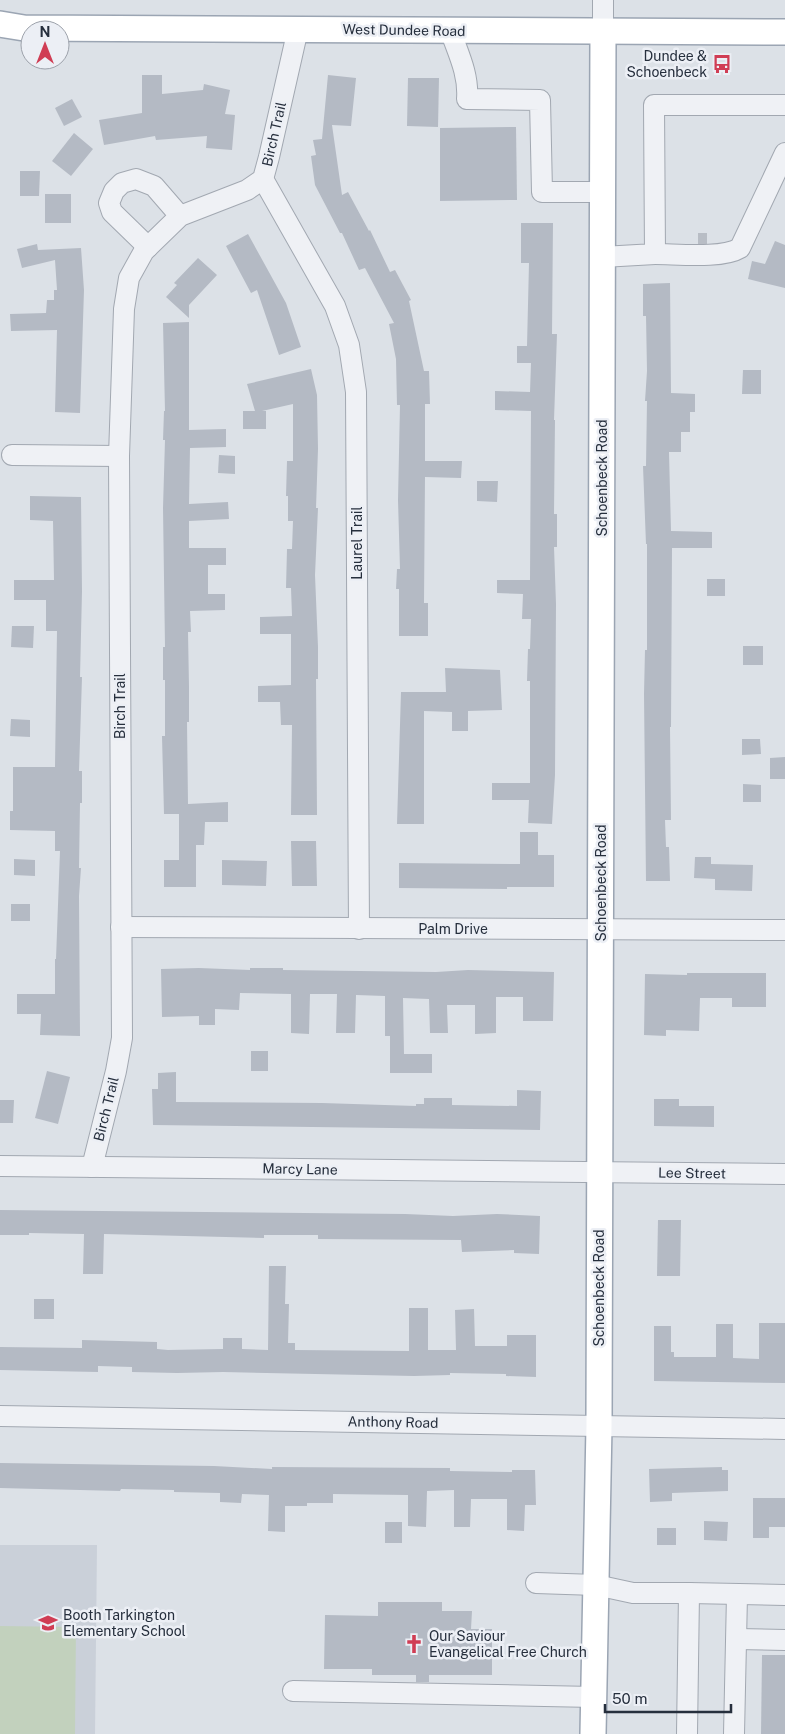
<svg xmlns="http://www.w3.org/2000/svg" width="785" height="1734" font-family="'Public Sans',sans-serif">
	<rect width="100%" height="100%" fill="#dce1e7"/>
	<polygon fill="#cad0d9" points="0,1545 97,1545 95,1734 0,1734"/>
	<polygon fill="#c2d1bd" points="0,1626 76,1627 75,1734 0,1734"/>
	<g fill="#b4bac4">
		<polygon points="142,75 162,75 162,94 203,90 204,84 230,90 225,114 235,115 232,150 206,148 207,136 156,140 155,136 104,145 99,120 142,113"/>
		<polygon points="328,75 356,78 351,126 332,125 342,195 348,192 369,231 370,230 390,272 395,270 411,300 409,301 424,371 429,371 430,404 425,404 425,461 462,461 461,478 425,477 424,603 428,603 428,636 399,636 399,589 396,589 397,569 400,569 398,500 400,405 397,405 396,359 389,324 394,323 365,268 359,270 342,233 340,233 315,185 311,156 316,155 313,140 322,139"/>
		<polygon points="408,78 439,78 438,127 407,126"/>
		<polygon points="72,99 82,117 64,126 55,108"/>
		<polygon points="516,127 517,200 440,201 440,128"/>
		<polygon points="74,133 93,149 71,176 52,161"/>
		<polygon points="20,171 40,171 39,196 20,196"/>
		<rect x="45" y="194" width="26" height="29"/>
		<polygon points="521,223 553,223 552,334 557,334 554,420 555,420 554,514 557,514 557,547 554,547 556,604 555,775 552,824 528,823 529,800 492,800 492,783 530,783 530,681 527,681 528,649 530,649 531,619 522,619 523,594 497,593 497,580 530,580 531,411 495,410 495,391 530,392 531,363 517,363 517,346 527,346 529,263 521,263"/>
		<polygon points="248,234 286,303 301,347 279,355 257,290 251,293 226,246"/>
		<polygon points="775,241 785,245 785,288 748,279 752,261 765,264"/>
		<polygon points="37,244 38,250 81,248 84,290 80,413 55,412 57,330 11,331 10,314 46,313 47,300 54,300 54,290 57,290 55,260 22,268 17,249"/>
		<polygon points="198,258 217,275 189,305 189,318 166,297 177,285 174,283"/>
		<polygon points="670,283 671,393 695,394 695,412 690,412 690,432 681,432 681,452 669,452 671,531 712,532 712,548 672,548 671,727 670,727 671,820 665,820 666,847 669,847 670,881 646,881 644,694 645,650 647,650 647,544 646,544 643,466 646,466 647,401 645,401 647,371 646,316 643,316 643,284"/>
		<polygon points="189,322 189,430 226,429 226,447 190,448 189,504 228,502 229,519 189,521 189,548 226,548 226,565 208,565 208,594 225,594 225,610 190,611 191,632 188,632 189,687 189,722 187,722 188,804 228,802 228,822 205,822 204,845 196,845 196,887 164,887 164,860 179,860 179,814 164,814 162,736 165,736 165,680 163,680 163,647 165,647 163,508 165,440 163,440 164,411 165,411 163,323"/>
		<polygon points="311,369 317,395 318,449 316,508 318,508 315,575 318,647 318,679 316,679 317,815 291,815 292,725 281,725 280,702 258,702 258,686 291,685 291,634 260,634 260,617 292,616 291,588 286,588 287,549 292,549 293,521 288,521 288,496 286,496 287,461 293,461 293,404 262,411 266,411 266,429 243,429 243,411 255,411 247,384"/>
		<polygon points="743,370 761,370 761,394 742,394"/>
		<polygon points="219,455 235,456 235,474 218,473"/>
		<polygon points="477,481 498,481 497,502 477,501"/>
		<polygon points="30,496 81,497 82,591 80,677 82,677 79,771 82,771 82,803 80,803 79,868 81,868 79,896 80,1036 40,1035 41,1014 17,1014 17,994 55,994 55,959 56,959 60,851 55,851 55,831 10,830 10,811 13,811 13,767 55,767 57,631 46,631 46,600 14,600 14,580 54,580 53,521 30,520"/>
		<rect x="707" y="579" width="18" height="17"/>
		<polygon points="12,626 34,626 33,648 11,647"/>
		<rect x="743" y="646" width="20" height="19"/>
		<polygon points="445,668 500,670 502,710 468,711 468,731 452,731 452,712 424,711 424,824 397,824 401,692 446,692"/>
		<polygon points="11,719 30,720 30,737 10,736"/>
		<polygon points="742,739 760,739 761,754 742,755"/>
		<polygon points="785,757 785,779 770,779 770,758"/>
		<polygon points="743,784 761,785 761,802 743,802"/>
		<polygon points="520,832 538,832 538,855 554,855 554,887 507,887 507,889 399,888 399,863 520,864"/>
		<polygon points="291,841 316,841 317,886 292,886"/>
		<polygon points="695,857 711,857 711,864 753,865 752,891 715,890 715,879 694,878"/>
		<polygon points="14,859 35,860 35,876 14,875"/>
		<polygon points="222,860 267,861 266,886 222,885"/>
		<rect x="11" y="904" width="19" height="17"/>
		<polygon points="199,968 250,970 250,968 283,968 283,970 436,972 468,970 554,972 553,1021 523,1021 523,997 496,997 496,1033 475,1034 475,1005 447,1005 448,1033 430,1033 429,999 403,998 404,1054 432,1054 432,1073 390,1073 390,1036 385,1036 385,996 356,995 355,1033 336,1033 337,994 310,994 309,1034 291,1033 291,994 240,993 239,1010 215,1009 215,1025 199,1025 199,1016 162,1017 161,969"/>
		<polygon points="687,973 766,973 766,1007 732,1007 732,998 700,998 699,1031 666,1030 666,1036 644,1035 645,974 687,975"/>
		<rect x="251" y="1051" width="17" height="20"/>
		<polygon points="47,1071 70,1077 58,1124 35,1118"/>
		<polygon points="176,1072 176,1102 322,1103 416,1106 416,1104 424,1104 424,1098 452,1098 452,1105 517,1106 517,1090 541,1091 540,1130 153,1125 152,1089 158,1089 158,1073"/>
		<polygon points="654,1099 679,1099 679,1106 714,1106 714,1127 654,1126"/>
		<polygon points="0,1100 14,1100 13,1123 0,1123"/>
		<polygon points="0,1210 405,1214 453,1216 497,1214 540,1216 539,1254 514,1253 514,1250 462,1252 461,1240 318,1239 318,1235 264,1235 264,1238 104,1234 103,1274 83,1274 84,1234 29,1233 29,1235 0,1235"/>
		<polygon points="658,1220 681,1220 680,1276 657,1276"/>
		<polygon points="269,1266 286,1266 285,1304 289,1304 288,1343 295,1343 295,1350 409,1351 409,1308 428,1308 428,1350 456,1350 455,1310 474,1309 475,1346 507,1346 507,1335 536,1335 536,1377 506,1376 506,1374 450,1373 450,1375 414,1376 223,1372 177,1373 132,1372 132,1367 98,1366 98,1372 0,1370 0,1347 82,1348 82,1340 157,1342 157,1349 168,1350 223,1349 223,1338 242,1338 242,1349 268,1350"/>
		<rect x="34" y="1299" width="20" height="20"/>
		<polygon points="759,1323 785,1323 785,1383 654,1381 654,1326 671,1326 671,1352 674,1352 674,1357 716,1357 716,1324 733,1324 733,1358 759,1359"/>
		<polygon points="0,1463 214,1466 272,1469 272,1467 450,1468 450,1471 512,1472 512,1470 535,1470 536,1505 525,1505 524,1531 507,1530 507,1499 471,1499 470,1527 454,1527 454,1490 427,1491 426,1527 408,1526 408,1495 333,1494 333,1503 307,1503 307,1506 285,1506 285,1532 268,1531 269,1495 242,1494 241,1503 220,1502 220,1493 174,1492 174,1490 121,1489 120,1491 0,1488"/>
		<polygon points="722,1467 722,1470 728,1470 728,1491 672,1493 672,1501 650,1502 649,1469"/>
		<polygon points="753,1498 785,1498 785,1527 769,1527 769,1538 753,1538"/>
		<polygon points="704,1521 728,1522 727,1541 704,1540"/>
		<rect x="385" y="1522" width="17" height="21"/>
		<rect x="657" y="1528" width="19" height="17"/>
		<polygon points="378,1602 442,1602 442,1611 472,1611 471,1629 492,1629 492,1675 429,1675 429,1682 416,1682 416,1675 372,1675 372,1669 324,1669 325,1615 378,1616"/>
		<polygon points="762,1655 785,1655 785,1734 761,1734"/>
	</g>
	<g fill="none" stroke-linecap="round" stroke-linejoin="round">
		<polyline stroke="#b8bdc5" stroke-width="20" stroke-dasharray="20 10" stroke-linecap="butt" points="698,243 707,243"/>
		<g stroke="#a2a8b1" stroke-width="22">
			<g id="minor">
				<path d="M450 30C458 53 469 74 467 99L540 100 542 192H603"/>
				<polyline points="603,32 603,0"/>
				<polyline points="263,179 335,306 349,345 356,392 359,929"/>
				<polyline points="148,247 112,212 109,203 114,191 122,183 136,179 154,186 180,216"/>
				<path d="M655 254C677 254 722 259 740 248L785 153"/>
				<polyline points="602,257 655,254 654,105 785,105"/>
				<polyline points="12,455 119,456"/>
				<polyline points="121,927 785,930"/>
				<polyline points="0,1166 785,1174"/>
				<polyline points="92,1167 116,1071 122,1038 119,456 124,309 129,278 144,251 180,216 247,190 263,179 269,157 298,29"/>
				<polyline points="0,1416 785,1429"/>
				<polyline points="536,1583 596,1585 633,1593 689,1593 785,1595"/>
				<polyline points="737,1639 785,1640"/>
				<polyline points="293,1691 594,1697"/>
				<polyline points="687,1734 689,1593"/>
				<polyline points="734,1734 737,1595"/>
			</g>
		</g>
		<g stroke="#9ba5b3" stroke-width="28">
			<g id="major">
				<polyline points="0,24 24,28 785,32"/>
				<polyline points="593,1734 599,1426 603,32"/>
			</g>
		</g>
		<use href="#minor" stroke="#eff1f5" stroke-width="20"/>
		<use href="#major" stroke="#fff" stroke-width="25"/>
	</g>
	<defs>
		<g id="bus-bare" transform="scale(1.5)"><path d="M-5-6H5V4H4V6H2V4H-2V6H-4V4H-5ZM-3.5-4V0h7V-4ZM-3.5 1.2v1.5H-2V1.2ZM2 1.2v1.5H3.5V1.2Z" fill="#d03d54" stroke="#eceff5" stroke-width="2.5" paint-order="stroke"/></g>
		<g id="school-bare" transform="scale(1.5)"><path d="M0-5L7-2L0 1L-7-2ZM-4 1L0 2.5L4 1V4Q0 6-4 4Z" fill="#d03d54" stroke="#eceff5" stroke-width="2.5" paint-order="stroke"/></g>
		<g id="church-bare" transform="scale(1.5)"><path d="M-1.2-6h2.4v3.5h3.3v2.4h-3.3V6h-2.4V-.1h-3.3v-2.4h3.3Z" fill="#d03d54" stroke="#eceff5" stroke-width="2.5" paint-order="stroke"/></g>
	</defs>
	<g fill-rule="evenodd">
		<use href="#bus-bare" x="722" y="64"/>
		<use href="#school-bare" x="48" y="1623"/>
		<use href="#church-bare" x="414" y="1644"/>
	</g>
	<g text-anchor="middle" dominant-baseline="central" stroke-width="5" stroke-linejoin="round" paint-order="stroke">
		<g font-size="14" fill="#262f3d" stroke="#eceff5">
			<text transform="translate(404 30) rotate(1)">West Dundee Road</text>
			<text transform="translate(274 134) rotate(-77)">Birch Trail</text>
			<text transform="translate(602 478) rotate(-90)">Schoenbeck Road</text>
			<text transform="translate(357 543) rotate(-90)">Laurel Trail</text>
			<text transform="translate(120 706) rotate(-90)">Birch Trail</text>
			<text transform="translate(601 883) rotate(-90)">Schoenbeck Road</text>
			<text x="453" y="929">Palm Drive</text>
			<text transform="translate(106 1109) rotate(-76)">Birch Trail</text>
			<text transform="translate(300 1169) rotate(1)">Marcy Lane</text>
			<text transform="translate(692 1173) rotate(1)">Lee Street</text>
			<text transform="translate(599 1288) rotate(-90)">Schoenbeck Road</text>
			<text transform="translate(393 1422) rotate(1)">Anthony Road</text>
		</g>
		<g font-size="14" fill="#262f3d" stroke="#eceff5" text-anchor="start">
			<text x="707" y="56" text-anchor="end">Dundee &amp;<tspan x="707" dy="16">Schoenbeck</tspan></text>
			<text x="63" y="1615">Booth Tarkington<tspan x="63" dy="16">Elementary School</tspan></text>
			<text x="429" y="1636">Our Saviour<tspan x="429" dy="16">Evangelical Free Church</tspan></text>
		</g>
	</g>
	<g transform="translate(45 45)"><circle r="24" fill="#eceff5" stroke="#9da2ab"/>
	<path d="M0-4L9 19L0 12L-9 19Z" fill="#d03d54"/>
	<text y="-8" font-size="14" font-weight="bold" text-anchor="middle" fill="#262f3d">N</text>
	</g>
	<path d="M605 1704v8h126v-8" fill="none" stroke="#262f3d" stroke-width="2.5"/>
	<text x="612" y="1704" font-size="15" fill="#262f3d" stroke="#eceff5" stroke-width="4" paint-order="stroke">50 m</text>
</svg>
